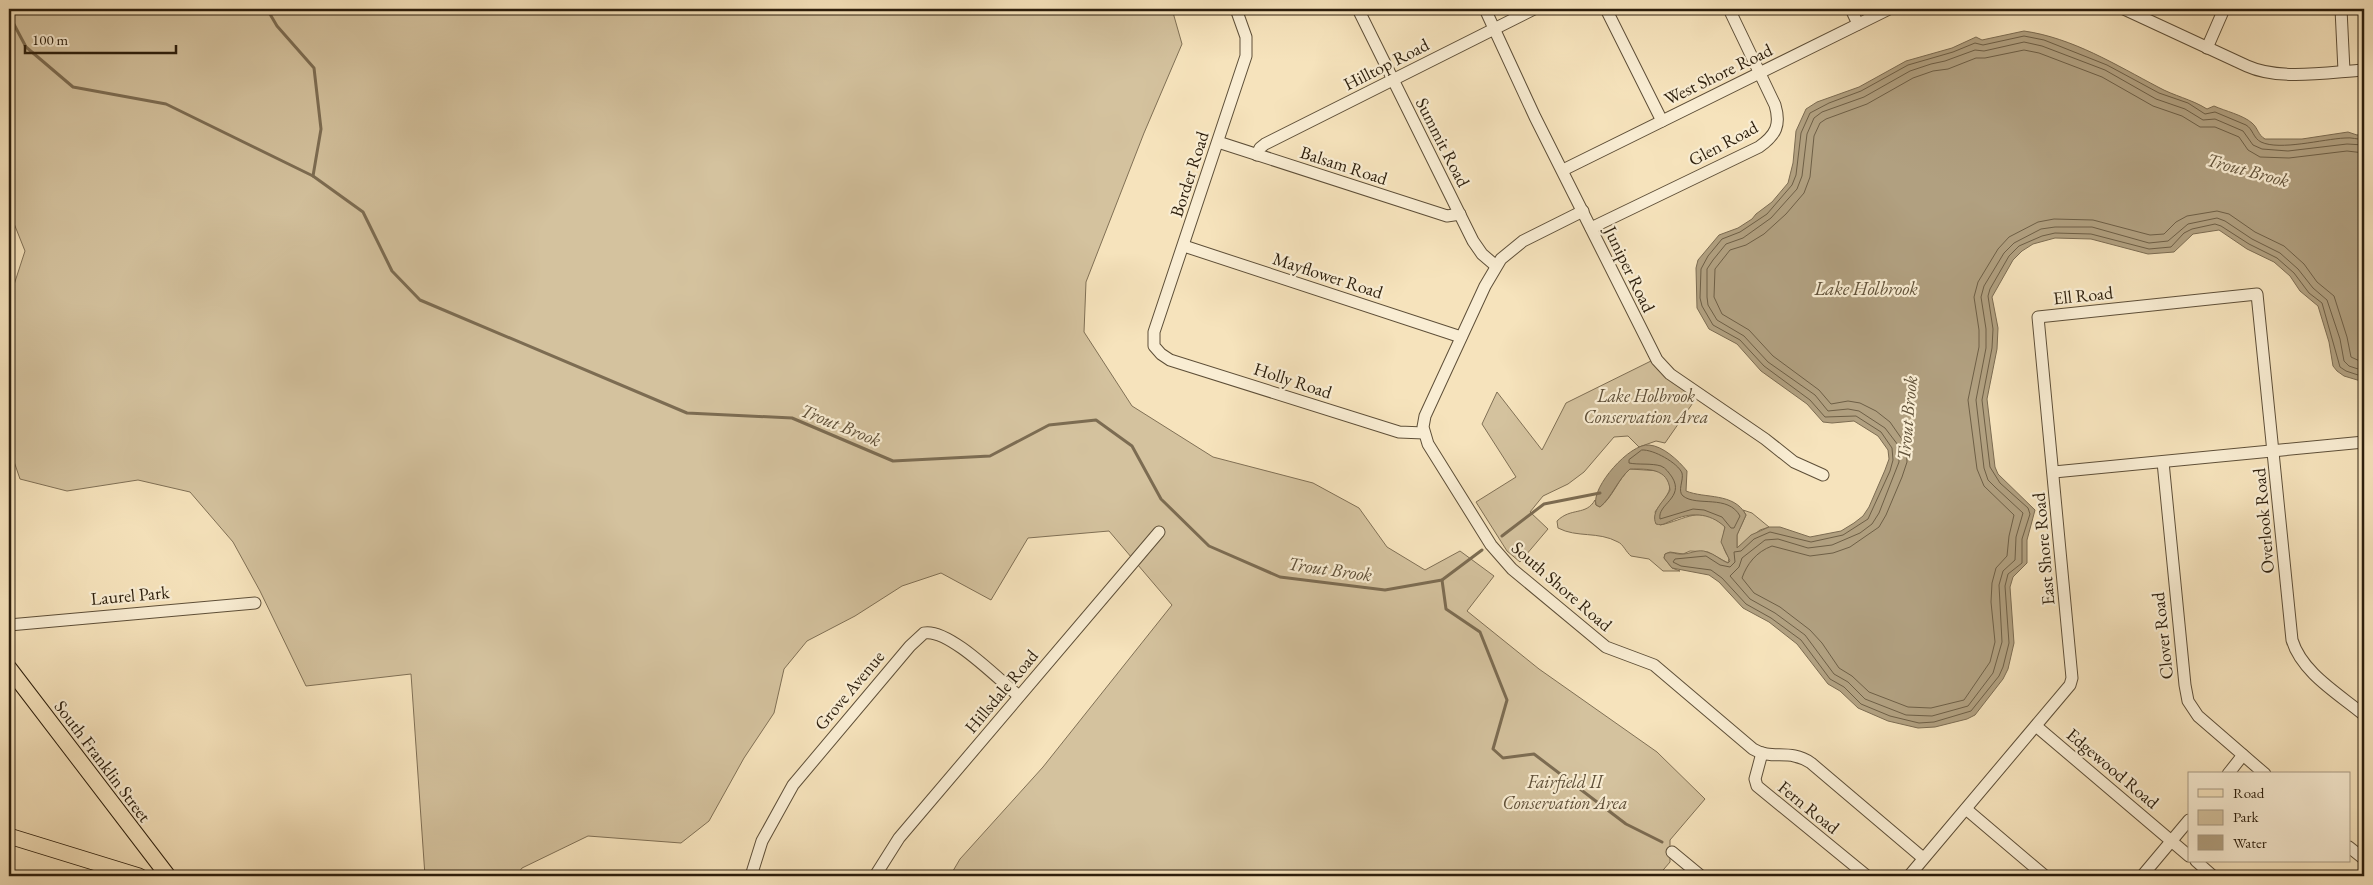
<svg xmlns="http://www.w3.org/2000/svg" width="2373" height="885" font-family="'EB Garamond',serif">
	<rect width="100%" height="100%" fill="#f6e3bc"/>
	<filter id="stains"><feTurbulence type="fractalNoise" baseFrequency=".004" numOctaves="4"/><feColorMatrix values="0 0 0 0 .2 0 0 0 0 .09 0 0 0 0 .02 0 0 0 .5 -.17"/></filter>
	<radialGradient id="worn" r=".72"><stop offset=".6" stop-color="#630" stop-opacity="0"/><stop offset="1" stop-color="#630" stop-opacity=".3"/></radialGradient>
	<g fill="#d4c29e" stroke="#807055">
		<polygon points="9,9 1172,9 1182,44 1144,133 1086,282 1084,332 1132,406 1213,457 1313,483 1359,508 1387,547 1425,570 1460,551 1494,576 1467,611 1539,669 1657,752 1705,799 1670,840 1670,862 1658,876 950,876 960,859 1043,767 1172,605 1109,531 1028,538 991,600 941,573 902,586 855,616 807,641 784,669 774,713 744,758 709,821 681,843 588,836 522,868 516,876 425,876 411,674 306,686 260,591 233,542 190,492 138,480 67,491 20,479 9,447 9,300 25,251 9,211"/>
		<polygon points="1653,360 1658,370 1697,397 1665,443 1656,441 1639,447 1628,436 1614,437 1584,472 1568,484 1543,496 1530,512 1548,529 1520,562 1507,551 1476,502 1516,477 1482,424 1497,392 1542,450 1566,403"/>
		<path d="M1630 469 1660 471C1680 486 1665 497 1655 512L1660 525C1686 520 1700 504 1725 526 1723 540 1720 545 1729 558L1728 563 1708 552 1690 551 1683 554 1670 552 1665 554 1664 558 1672 568 1680 571H1663L1649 559 1631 556C1626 552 1623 544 1618 542 1598 531 1577 538 1558 528L1557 521C1571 507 1586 516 1595 500L1596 505 1600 507C1613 497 1618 479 1630 469Z"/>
		<polygon points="1743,510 1752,513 1769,527 1760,530 1737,548 1737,535 1746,515"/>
	</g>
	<path fill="#b1a080" stroke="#7c6c52" d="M2024 31C2073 38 2116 65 2158 87 2174 96 2191 99 2207 109L2214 106C2225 111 2243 115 2252 123 2258 128 2258 135 2265 139H2302L2348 132 2357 135 2364 134V382L2344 376 2337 371 2333 366 2329 342 2318 306 2300 291 2290 276 2274 262 2247 249 2219 230 2193 234 2174 252 2148 254 2091 239 2055 238 2033 244 2022 251 2013 260 1992 297 1998 328 1997 349 1987 399 1995 467 1998 474 2035 510 2027 540V563L2013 577 2010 587 2014 643 2008 669 2003 679 1975 715 1967 719 1935 727 1918 728 1888 721 1858 708 1840 691 1828 684 1797 644 1769 622 1743 608 1719 582 1709 575 1672 568 1664 558 1665 554C1671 551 1674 554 1680 554 1689 555 1698 548 1707 552 1715 554 1720 560 1728 563L1730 561 1721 542 1725 527C1709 512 1690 512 1671 521 1665 523 1663 526 1656 524 1650 511 1665 501 1670 490 1668 468 1648 469 1630 469 1618 479 1612 497 1600 507L1596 505C1591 487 1630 443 1649 445 1663 446 1678 460 1687 471L1686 491C1705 499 1734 492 1746 515L1737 535V548L1751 535 1769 527H1780L1810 537 1841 531 1854 523 1863 516 1869 507 1885 470 1889 459 1888 450 1878 436 1854 421 1832 423 1823 422 1807 404 1761 371 1737 344 1709 329 1697 308 1696 268 1698 260 1719 235 1738 228 1752 219 1756 214 1772 202 1788 183 1793 163 1796 131 1806 109 1817 102 1859 87 1906 61 1952 48 1976 37 1982 40Z"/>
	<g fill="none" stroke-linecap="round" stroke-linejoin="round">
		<g stroke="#6e5f46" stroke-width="1">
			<path d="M2364 139C2357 140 2352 137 2345 138 2323 139 2280 151 2261 142 2253 138 2253 129 2246 125L2215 112 2205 114 2188 103 2159 93 2107 65 2044 40 2024 36 1983 45 1975 43 1953 52 1908 65 1861 91 1829 103 1810 113 1801 133 1796 175 1792 185 1767 214 1740 232 1722 239 1708 256 1701 269 1700 298 1702 306 1713 325 1740 340 1764 366 1810 400 1825 417 1856 416 1881 432 1892 448 1893 460 1890 471 1868 519 1843 535 1811 542 1770 532 1754 539 1741 551 1734 552 1735 562 1730 567 1720 565 1706 556 1675 559 1673 562 1681 566 1711 570 1722 578 1746 604 1771 618 1801 640 1830 679 1844 687 1861 704 1890 716 1919 723 1934 722 1971 711 1999 676 2003 667 2009 643 2005 586 2008 574 2022 563V539L2030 514 2028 508 2000 483 1990 467 1982 400 1992 348 1993 329 1988 296 1990 289 2009 256 2019 246 2042 236 2055 233 2091 234 2149 249 2171 247 2184 233 2192 229 2215 224 2221 226 2249 244 2277 258 2294 273 2309 293 2322 303 2340 367 2346 371 2364 377"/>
			<polyline points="2364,145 2347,144 2288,151 2262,149 2253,145 2243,131 2215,119 2203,120 2185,109 2156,99 2105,70 2042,46 2024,42 1984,51 1975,50 1945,61 1931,64 1910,71 1864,97 1822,112 1814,118 1807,134 1802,176 1797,189 1771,218 1743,238 1726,244 1713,260 1707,269 1707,297 1708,305 1717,320 1744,336 1768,362 1815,395 1828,411 1848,409 1859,411 1885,428 1898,445 1899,462 1879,513 1872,524 1860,533 1832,545 1808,548 1778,539 1765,540 1742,558 1739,567 1730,576 1750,599 1775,613 1805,635 1834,674 1848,682 1865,699 1906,715 1932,716 1968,706 1993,673 2002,642 1999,585 2003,571 2015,560 2016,537 2023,513 1995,487 1988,480 1984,468 1976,400 1986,348 1986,329 1981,297 1984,286 2004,253 2014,243 2041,229 2055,227 2092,227 2149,243 2168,241 2188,224 2217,218 2225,221 2252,239 2280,253 2298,269 2313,288 2327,300 2340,339 2344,361 2349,366 2364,371"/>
			<path d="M2364 153 2347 151 2289 158 2260 157 2248 150 2239 137 2215 127H2200L2182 116 2153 106 2102 77 2039 53 2024 50 1985 58H1976L1948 69 1933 71 1913 78 1867 104 1826 119 1820 123 1814 136 1810 177 1804 193 1786 214 1764 234 1746 245 1730 250 1715 269 1714 297 1722 314 1749 330 1773 356 1819 390 1831 404 1848 401 1860 403 1876 411 1890 422 1906 445 1907 462 1902 477 1886 515 1879 527 1850 547 1833 553 1810 556 1772 546C1756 552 1747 564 1742 578L1754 593 1780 607 1810 630 1822 643 1839 668 1852 676 1869 692 1908 707 1931 708 1964 700 1990 662 1995 642 1991 602 1992 583 1996 568 2007 556 2009 536 2014 515 1984 486 1977 469 1968 400 1979 347V330L1974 297 1978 282 1998 249 2009 237 2038 222 2054 219 2093 220 2150 235 2164 234 2176 222 2187 216 2217 211 2229 214 2255 232 2284 246 2304 264 2317 282 2334 296 2347 337 2351 357 2364 363"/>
			<path d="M1642 450C1653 449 1678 463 1682 473 1684 480 1677 491 1683 496 1697 507 1728 494 1740 516L1734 528H1731L1722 517 1704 510 1693 509 1660 519C1657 504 1685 498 1672 477 1669 473 1666 468 1661 466 1651 463 1639 465 1629 463V460Z"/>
		</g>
		<g stroke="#7c6c52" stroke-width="3">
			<polyline points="267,9 277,26 314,68 321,129 313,176 363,212 392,271 420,300 687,413 792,418 893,461 990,456 1049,425 1096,420 1132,446 1161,499 1209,546 1280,577 1385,590 1442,580 1482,550"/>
			<polyline points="9,15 26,47 73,87 166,104 313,176"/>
			<polyline points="1502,536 1544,504 1600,493"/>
			<polyline points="1442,580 1446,609 1480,632 1507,700 1493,749 1503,758 1534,754 1626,824 1662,842"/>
		</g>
		<g stroke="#5e4f38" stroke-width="13">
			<g id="minor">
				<polyline points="1236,9 1246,37 1246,56 1154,332 1154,346 1161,354 1170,360 1399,432 1424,433"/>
				<polyline points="1358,9 1473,241 1482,254 1496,266"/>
				<polyline points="1485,9 1535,117 1657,360 1670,374 1765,439 1794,462 1823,475"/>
				<polyline points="1606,9 1662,121"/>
				<polyline points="1851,9 1858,24"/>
				<path d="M2124 9 2247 66C2280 81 2329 72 2364 70"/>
				<polyline points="2341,9 2344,71"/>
				<polyline points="2207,48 2224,9"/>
				<polyline points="1218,142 1447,216 1460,214"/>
				<polyline points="1257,155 1260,148 1265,144 1534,9"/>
				<polyline points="1563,170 1889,9"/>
				<path d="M1583 211 1523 241 1501 259 1485 286 1425 416 1423 427 1428 444 1491 545 1512 569 1606 647 1654 665 1753 749C1772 761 1789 748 1811 763L1923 858"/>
				<path d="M1591 228 1759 147C1776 135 1781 125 1775 105L1729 9"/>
				<polyline points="1184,246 1461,337"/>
				<polyline points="2163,462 2185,685 2188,701 2198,716 2265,774"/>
				<polyline points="2054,472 2364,442"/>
				<polyline points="9,625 255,603"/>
				<polyline points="2036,726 2189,856"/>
				<polyline points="1762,753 1755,779 1757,786 1867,876"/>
				<polyline points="2228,774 2243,755"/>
				<polyline points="1966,809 2045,876"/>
				<polyline points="2349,847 2364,859"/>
				<polyline points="1672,852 1701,876"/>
				<polyline points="2196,861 2213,876"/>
				<path d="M751 876 762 841 793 785 910 646 924 633C949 628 999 680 1019 696"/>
				<polyline points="875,876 899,838 1159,532"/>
				<path d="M1909 876 2070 685 2072 678 2038 317 2257 294 2292 640C2302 673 2339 694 2364 715"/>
				<polyline points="2142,876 2189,820"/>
			</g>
		</g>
		<g stroke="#2c1e0c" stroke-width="17">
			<g id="major">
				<polyline points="9,668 168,876"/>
				<polyline points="9,836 139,876"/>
			</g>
		</g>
		<use href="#minor" stroke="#f9edd3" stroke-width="11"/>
		<use href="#major" stroke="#f6e3bc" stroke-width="15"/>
	</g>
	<g text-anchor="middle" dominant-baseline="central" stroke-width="4.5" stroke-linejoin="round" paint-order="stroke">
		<g font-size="18" fill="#2c1e0c" stroke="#f9edd3">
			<text transform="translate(1386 64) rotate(-27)">Hilltop Road</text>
			<text transform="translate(1718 74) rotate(-26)">West Shore Road</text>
			<text transform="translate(1443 142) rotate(63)">Summit Road</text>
			<text transform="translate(1723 143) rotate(-28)">Glen Road</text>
			<text transform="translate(1344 165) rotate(18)">Balsam Road</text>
			<text transform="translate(1189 174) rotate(-72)">Border Road</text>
			<text transform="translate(1630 269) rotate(64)">Juniper Road</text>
			<text transform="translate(1328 275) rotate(18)">Mayflower Road</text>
			<text transform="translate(2083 295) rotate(-6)">Ell Road</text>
			<text transform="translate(1293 380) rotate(18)">Holly Road</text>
			<text transform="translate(2263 521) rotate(-95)">Overlook Road</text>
			<text transform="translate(2043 549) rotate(-95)">East Shore Road</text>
			<text transform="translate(1562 586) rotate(41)">South Shore Road</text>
			<text transform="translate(130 595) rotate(-5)">Laurel Park</text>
			<text transform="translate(2162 636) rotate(-96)">Clover Road</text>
			<text transform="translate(849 690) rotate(-50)">Grove Avenue</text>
			<text transform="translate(1001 691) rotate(-50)">Hillsdale Road</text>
			<text transform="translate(103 761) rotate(53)">South Franklin Street</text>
			<text transform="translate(2113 768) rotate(40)">Edgewood Road</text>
			<text transform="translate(1809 807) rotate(39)">Fern Road</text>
		</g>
		<g font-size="18" font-style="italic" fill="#5e4f38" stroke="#f9edd3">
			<text x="1646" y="395">Lake Holbrook<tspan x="1646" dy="21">Conservation Area</tspan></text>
			<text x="1565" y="781">Fairfield II<tspan x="1565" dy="21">Conservation Area</tspan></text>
		</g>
		<g font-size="19" font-style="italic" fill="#61523a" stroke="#f9edd3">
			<text transform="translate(2248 170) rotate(15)">Trout Brook</text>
			<text x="1866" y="288">Lake Holbrook</text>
			<text transform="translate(1907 418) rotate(-85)">Trout Brook</text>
			<text transform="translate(841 425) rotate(22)">Trout Brook</text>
			<text transform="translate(1330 569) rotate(8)">Trout Brook</text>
		</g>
	</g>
	<rect width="2373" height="885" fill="none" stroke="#f6e3bc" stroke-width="30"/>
	<rect x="10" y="10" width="2353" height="865" fill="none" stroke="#2c1e0c" stroke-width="2.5"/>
	<rect x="15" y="15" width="2343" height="855" fill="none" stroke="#2c1e0c"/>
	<rect x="2188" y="772" width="162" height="90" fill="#f9edd3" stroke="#a79a83"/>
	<rect x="2198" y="789" width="25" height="8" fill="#f6e3bc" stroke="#a79a83"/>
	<text x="2233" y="798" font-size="15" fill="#2c1e0c">Road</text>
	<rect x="2198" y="810" width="25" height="15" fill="#d4c29e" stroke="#a79a83"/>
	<text x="2233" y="822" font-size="15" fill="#2c1e0c">Park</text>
	<rect x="2198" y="835" width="25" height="15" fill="#b1a080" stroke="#a79a83"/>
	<text x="2233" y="848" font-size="15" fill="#2c1e0c">Water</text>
	<path d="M25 45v8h151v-8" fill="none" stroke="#2c1e0c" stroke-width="2.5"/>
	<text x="32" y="45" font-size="15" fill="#2c1e0c" stroke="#f9edd3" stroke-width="4" paint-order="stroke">100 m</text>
	<rect width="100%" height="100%" filter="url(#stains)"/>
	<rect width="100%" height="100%" fill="url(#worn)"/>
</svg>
